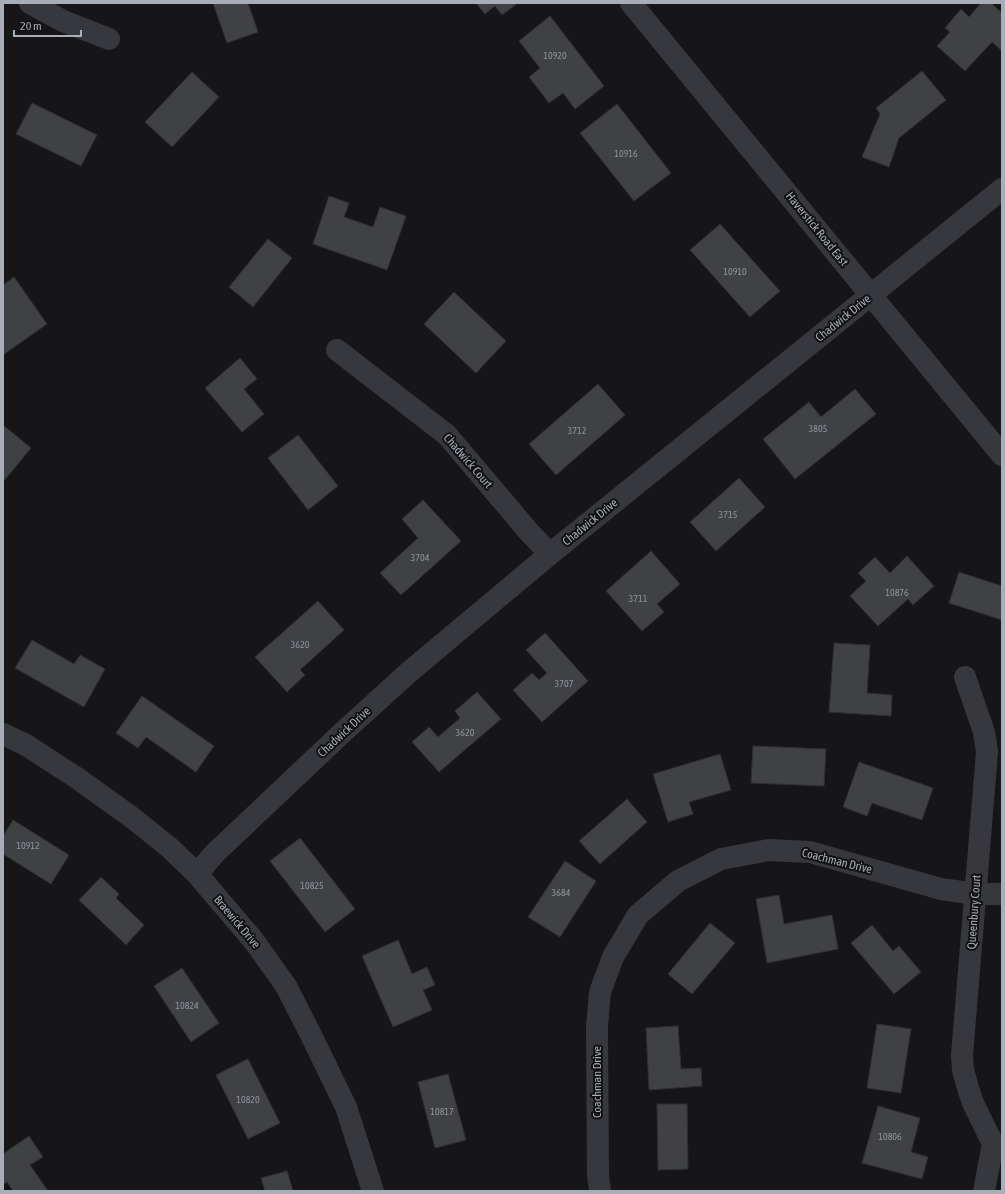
<svg xmlns="http://www.w3.org/2000/svg" width="1005" height="1194" font-family="'Asap Condensed',sans-serif">
	<rect width="100%" height="100%" fill="#161618"/>
	<g fill="#404145" stroke="#303034">
		<polygon points="213,3 248,3 258,32 227,43"/>
		<polygon points="476,3 518,3 502,15 495,6 485,14"/>
		<polygon points="981,3 991,3 1002,13 1002,51 992,42 965,71 937,46 950,32 945,28 961,9 969,17"/>
		<polygon points="550,16 604,86 575,109 563,93 549,103 529,77 540,68 519,41"/>
		<polygon points="922,71 946,100 899,138 889,167 862,157 880,114 876,108"/>
		<polygon points="192,72 219,97 172,147 145,122"/>
		<polygon points="32,103 97,135 81,166 16,134"/>
		<polygon points="617,104 671,173 634,201 580,133"/>
		<polygon points="329,196 349,203 344,217 373,227 380,207 406,216 387,270 313,244"/>
		<polygon points="720,224 780,291 750,317 690,250"/>
		<polygon points="268,239 292,258 253,307 229,287"/>
		<polygon points="14,277 47,324 3,355 3,285"/>
		<polygon points="454,292 506,341 476,373 424,324"/>
		<polygon points="240,358 257,379 244,389 264,414 242,432 205,388"/>
		<polygon points="598,384 625,415 556,475 529,444"/>
		<polygon points="855,389 876,414 795,479 763,439 809,402 821,417"/>
		<polygon points="3,425 31,448 3,482"/>
		<polygon points="298,435 338,486 308,510 268,458"/>
		<polygon points="739,478 765,507 716,551 690,522"/>
		<polygon points="423,500 461,541 401,595 380,573 418,538 402,519"/>
		<polygon points="651,551 680,584 657,604 664,612 642,631 606,591"/>
		<polygon points="907,556 934,586 913,605 908,599 878,626 850,596 866,581 858,573 875,557 890,573"/>
		<polygon points="959,572 1002,586 1002,620 949,603"/>
		<polygon points="318,601 344,630 300,670 305,675 287,692 255,657"/>
		<polygon points="545,633 588,681 542,722 513,690 532,673 539,680 547,673 526,650"/>
		<polygon points="32,640 74,664 80,655 105,669 84,707 15,668"/>
		<polygon points="834,643 870,645 867,693 892,695 891,716 829,712"/>
		<polygon points="477,692 501,719 439,772 412,742 429,727 438,737 460,718 455,711"/>
		<polygon points="142,696 214,746 196,772 146,737 138,748 116,733"/>
		<polygon points="753,746 826,749 824,786 751,783"/>
		<polygon points="720,754 731,790 689,802 693,814 668,822 653,774"/>
		<polygon points="859,762 933,788 922,820 872,803 867,816 843,807"/>
		<polygon points="627,799 647,822 600,864 579,841"/>
		<polygon points="13,820 69,855 51,884 3,854 3,836"/>
		<polygon points="300,838 355,909 325,932 270,861"/>
		<polygon points="565,861 596,881 560,937 528,917"/>
		<polygon points="101,877 119,894 116,898 144,925 126,945 79,900"/>
		<polygon points="779,895 784,924 832,915 838,949 767,963 756,899"/>
		<polygon points="710,923 735,943 692,994 668,974"/>
		<polygon points="872,925 893,951 899,946 921,972 894,994 851,943"/>
		<polygon points="398,940 412,974 427,967 435,985 423,990 432,1010 393,1027 362,956"/>
		<polygon points="182,968 219,1023 191,1042 154,986"/>
		<polygon points="877,1024 911,1029 901,1093 867,1088"/>
		<polygon points="678,1026 681,1069 701,1068 702,1086 649,1090 646,1028"/>
		<polygon points="248,1059 280,1123 248,1139 216,1075"/>
		<polygon points="448,1074 466,1140 435,1148 418,1082"/>
		<polygon points="657,1104 687,1104 688,1169 658,1170"/>
		<polygon points="878,1106 920,1118 911,1152 928,1157 922,1179 862,1163"/>
		<polygon points="29,1136 43,1157 30,1165 48,1191 13,1191 7,1182 3,1185 3,1154"/>
		<polygon points="287,1171 293,1191 265,1191 261,1178"/>
	</g>
	<g fill="none" stroke-linecap="round" stroke-linejoin="round">
		<g stroke="#37383d" stroke-width="22">
			<polyline points="30,3 63,21 109,39"/>
			<polyline points="631,3 1002,455"/>
			<polyline points="337,350 447,435 529,532 550,554"/>
			<polyline points="965,677 984,732 987,752 962,1055 963,1070 968,1088 973,1103 993,1144 1002,1150"/>
			<polyline points="3,734 26,745 77,778 134,819 170,848 197,874 254,941 286,986 310,1033 346,1107 373,1191"/>
			<polyline points="197,874 215,853 342,733 408,673 550,554 1002,189"/>
			<polyline points="600,1191 598,1175 597,1026 600,992 613,957 638,915 678,881 721,859 769,850 810,852 941,889 976,894 1002,894"/>
			<polyline points="984,1191 993,1144"/>
		</g>
	</g>
	<g text-anchor="middle" dominant-baseline="central" stroke-width="4" stroke-linejoin="round" paint-order="stroke">
		<g font-size="10" fill="#8e929b">
			<text x="555" y="55">10920</text>
			<text x="626" y="153">10916</text>
			<text x="735" y="271">10910</text>
			<text x="818" y="428">3805</text>
			<text x="577" y="430">3712</text>
			<text x="728" y="514">3715</text>
			<text x="420" y="557">3704</text>
			<text x="897" y="592">10876</text>
			<text x="638" y="598">3711</text>
			<text x="300" y="644">3620</text>
			<text x="564" y="683">3707</text>
			<text x="465" y="732">3620</text>
			<text x="28" y="845">10912</text>
			<text x="312" y="885">10825</text>
			<text x="561" y="892">3684</text>
			<text x="187" y="1005">10824</text>
			<text x="248" y="1099">10820</text>
			<text x="442" y="1111">10817</text>
			<text x="890" y="1136">10806</text>
		</g>
		<g font-size="12" fill="#a8adb8" stroke="#111113">
			<text transform="translate(817 229) rotate(51)">Haverstick Road East</text>
			<text transform="translate(843 318) rotate(-39)">Chadwick Drive</text>
			<text transform="translate(468 461) rotate(49)">Chadwick Court</text>
			<text transform="translate(590 522) rotate(-39)">Chadwick Drive</text>
			<text transform="translate(344 732) rotate(-43)">Chadwick Drive</text>
			<text transform="translate(837 861) rotate(14)">Coachman Drive</text>
			<text transform="translate(974 912) rotate(-86)">Queenbury Court</text>
			<text transform="translate(237 922) rotate(50)">Braewick Drive</text>
			<text transform="translate(597 1082) rotate(-90)">Coachman Drive</text>
		</g>
	</g>
	<rect width="1005" height="1194" fill="none" stroke="#a8adb8" stroke-width="8"/>
	<path d="M14 30v6h67v-6" fill="none" stroke="#a8adb8" stroke-width="2"/>
	<text x="20" y="30" font-size="12" fill="#a8adb8" stroke="#111113" stroke-width="3" paint-order="stroke">20 m</text>
</svg>
